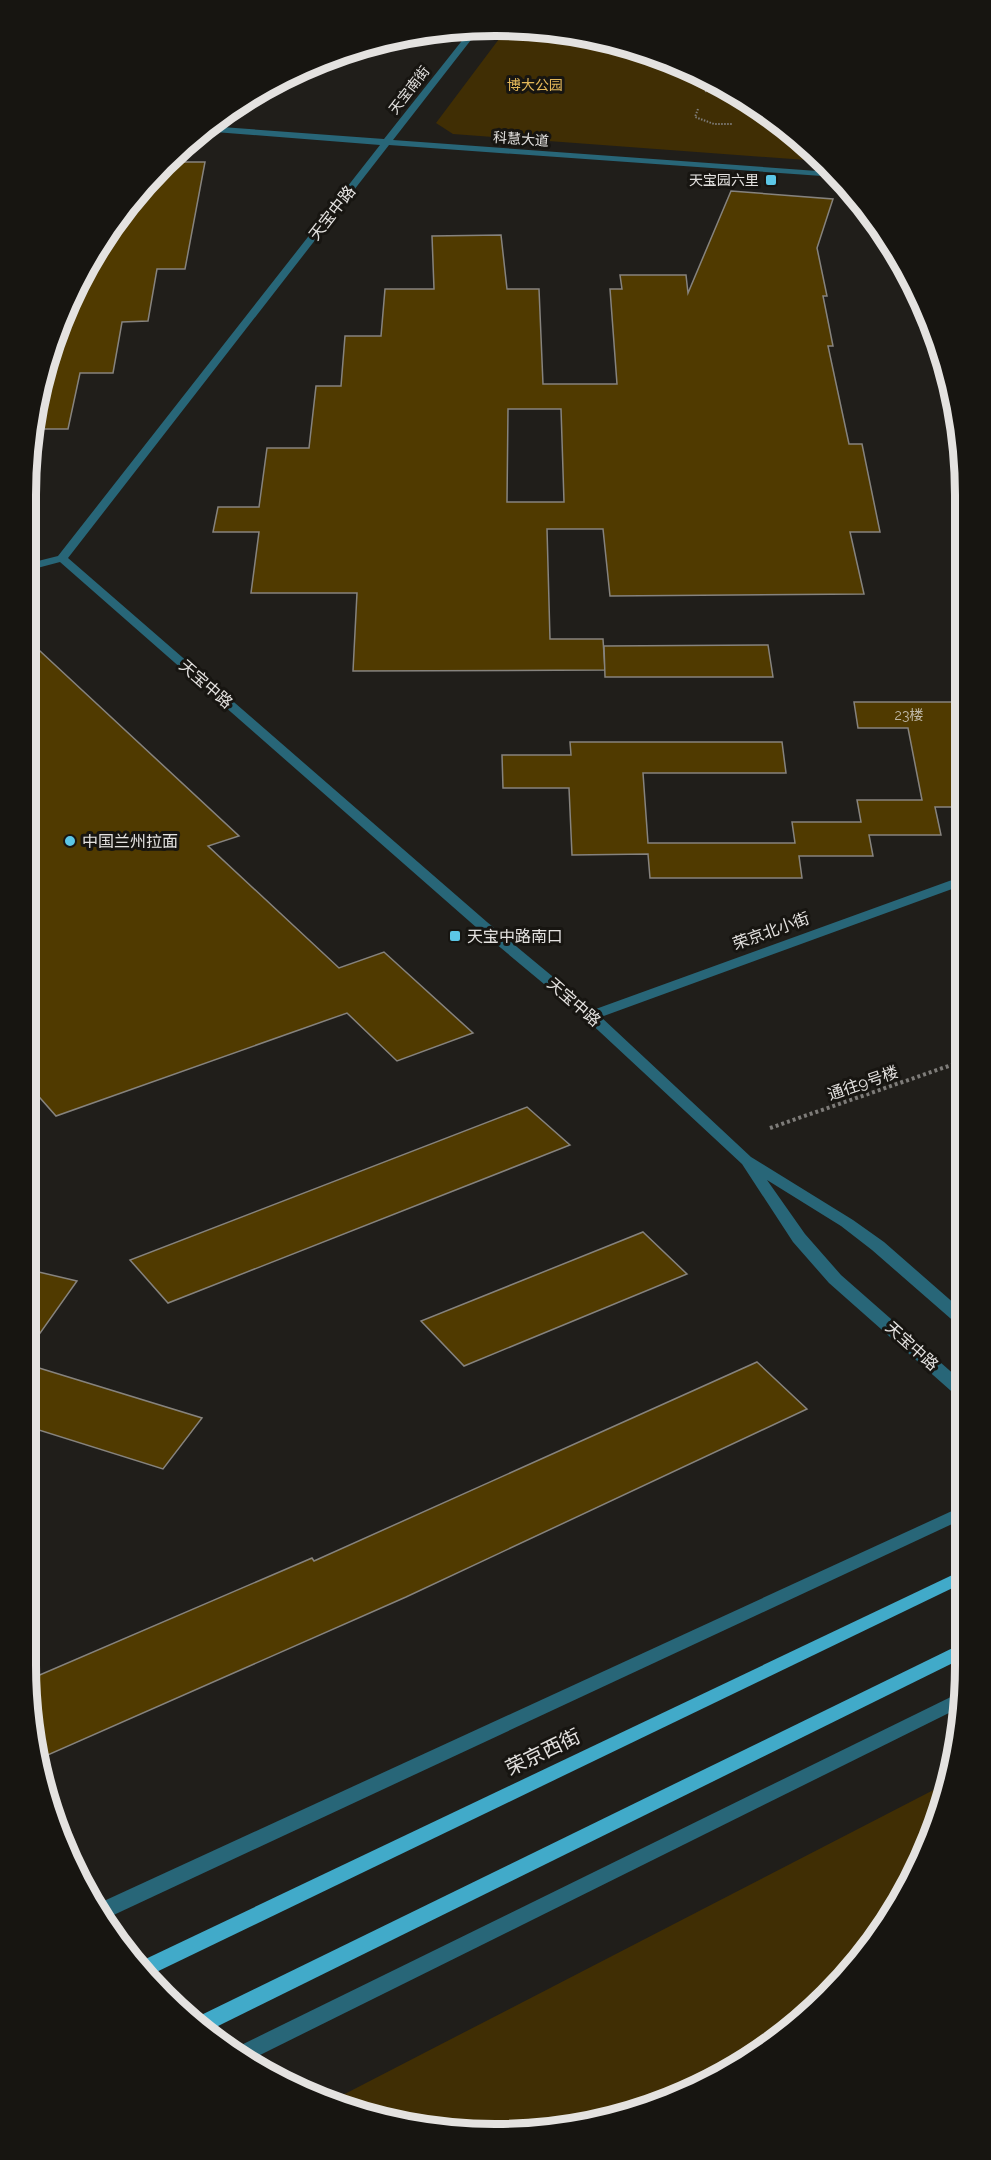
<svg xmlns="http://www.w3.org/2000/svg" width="991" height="2160" font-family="Raleway,'Noto Sans SC',sans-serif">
	<rect width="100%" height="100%" fill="#201e1a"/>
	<g fill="#402e04">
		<polygon points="508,27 587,34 675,61 781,122 820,161 453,134 436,123"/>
		<polygon points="949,1782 930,1844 849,1975 730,2072 587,2126 495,2134 404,2126 335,2099"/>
	</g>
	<g fill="#503a00" stroke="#86837e" stroke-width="1.5" fill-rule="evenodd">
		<polygon points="165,162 205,162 185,269 157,269 148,321 122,322 113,373 80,373 68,429 32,429 34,404 61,316 105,235"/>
		<path d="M731 191 833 199 817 248 827 296H823L833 346H828L849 444H862L880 532H850L864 594 610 596 603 529H547L550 639H603L605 670 353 671 357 593H251L259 532H213L218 507H259L267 448H309L316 386H341L345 336H381L385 289H434L432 236 501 235 507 289H539L543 384H617L610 289H622L620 275H686L688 293ZM508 409H561L564 502H507Z"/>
		<polygon points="26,638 239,836 208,846 339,968 384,952 473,1033 397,1061 347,1013 56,1116 26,1082"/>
		<polygon points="768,645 773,677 605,677 604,646"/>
		<polygon points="854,702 962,702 963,807 935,807 941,835 869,835 873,856 799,856 802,878 650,878 648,854 572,855 569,788 503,788 502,755 571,755 570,742 782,742 786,773 643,773 648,843 795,843 792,822 861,822 857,800 922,800 908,728 858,728"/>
		<polygon points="527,1107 570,1145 168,1303 130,1260"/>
		<polygon points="643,1232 687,1274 464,1366 421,1321"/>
		<polygon points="26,1269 77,1281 26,1353"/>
		<polygon points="757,1362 807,1409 406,1597 41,1758 28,1680 312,1558 314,1561"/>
		<polygon points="26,1364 202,1418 163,1469 26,1426"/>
	</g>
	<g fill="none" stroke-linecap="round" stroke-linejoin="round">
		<g stroke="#7e7c79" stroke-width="2" stroke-dasharray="1.5 1.5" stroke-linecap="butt">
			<polyline points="705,91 723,93"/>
			<polyline points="698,109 695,117 714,124 732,124"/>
		</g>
		<polyline stroke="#7e7c79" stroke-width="4" stroke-dasharray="3 3" stroke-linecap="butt" points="770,1128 963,1061"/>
		<g fill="#286678" fill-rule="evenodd">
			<polygon points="481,27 393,140 831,172 836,177 389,145 68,558 487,922 593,1010 963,876 963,885 601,1017 751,1157 853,1220 884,1242 964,1312 964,1326 958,1325 872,1250 841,1226 767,1180 805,1234 841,1275 965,1384 965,1400 959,1398 829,1283 793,1242 742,1164 586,1019 477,928 60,562 26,571 26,564 58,556 380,145 202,131 208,126 384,139 472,28"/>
			<path d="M738 98 759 113 781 122 787 128C769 128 751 118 738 105Z"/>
			<polygon points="965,1505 965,1518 105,1919 103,1919 93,1906"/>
			<polygon points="963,1691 961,1707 248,2061 233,2049"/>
		</g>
		<g fill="#41aac9" fill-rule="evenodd">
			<polygon points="965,1569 965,1582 146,1977 135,1964"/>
			<polygon points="965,1642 965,1657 210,2030 195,2018"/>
		</g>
	</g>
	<g fill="#5cc7e7" stroke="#171511" stroke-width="2">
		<rect x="765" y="174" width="12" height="12" rx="3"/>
		<circle cx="70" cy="841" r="6"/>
		<rect x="449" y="930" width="12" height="12" rx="3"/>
	</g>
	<g text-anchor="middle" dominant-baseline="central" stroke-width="6" stroke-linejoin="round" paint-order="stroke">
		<g font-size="14" fill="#e3b759" stroke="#171511">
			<text x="535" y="85">博大公园</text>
		</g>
		<g font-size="14" fill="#e4e2e0" stroke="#171511">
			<text transform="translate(409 90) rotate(-52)">天宝南街</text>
			<text transform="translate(521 139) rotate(4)">科慧大道</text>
		</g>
		<g font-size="14" fill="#e4e2e0" stroke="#171511" text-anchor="end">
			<text x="759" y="180">天宝园六里</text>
		</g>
		<g font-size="14" fill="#bfb8a8">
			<text x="909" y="715">23楼</text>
		</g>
		<g font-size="16" fill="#e4e2e0" stroke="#171511">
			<text transform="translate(332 213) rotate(-52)">天宝中路</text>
			<text transform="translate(206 684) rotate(41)">天宝中路</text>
			<text transform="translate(771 931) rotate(-20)">荣京北小街</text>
			<text transform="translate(574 1002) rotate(41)">天宝中路</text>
			<text transform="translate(863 1083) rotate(-19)">通往9号楼</text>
			<text transform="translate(912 1346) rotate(42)">天宝中路</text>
		</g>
		<g font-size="16" fill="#e4e2e0" stroke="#171511" text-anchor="start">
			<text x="82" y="841">中国兰州拉面</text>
			<text x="467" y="936">天宝中路南口</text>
		</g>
		<g font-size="20" fill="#e4e2e0" stroke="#171511">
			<text transform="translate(543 1752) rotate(-26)">荣京西街</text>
		</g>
	</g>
	<path d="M0 0H991V2160H0ZM495 36H496A459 459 0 0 1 955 495V1665A459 459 0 0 1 496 2124H495A459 459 0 0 1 36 1665V495A459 459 0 0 1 495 36Z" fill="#171511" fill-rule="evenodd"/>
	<path fill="none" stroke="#e4e2e0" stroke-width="8" d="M495 36H496A459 459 0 0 1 955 495V1665A459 459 0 0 1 496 2124H495A459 459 0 0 1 36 1665V495A459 459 0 0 1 495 36Z"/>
</svg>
